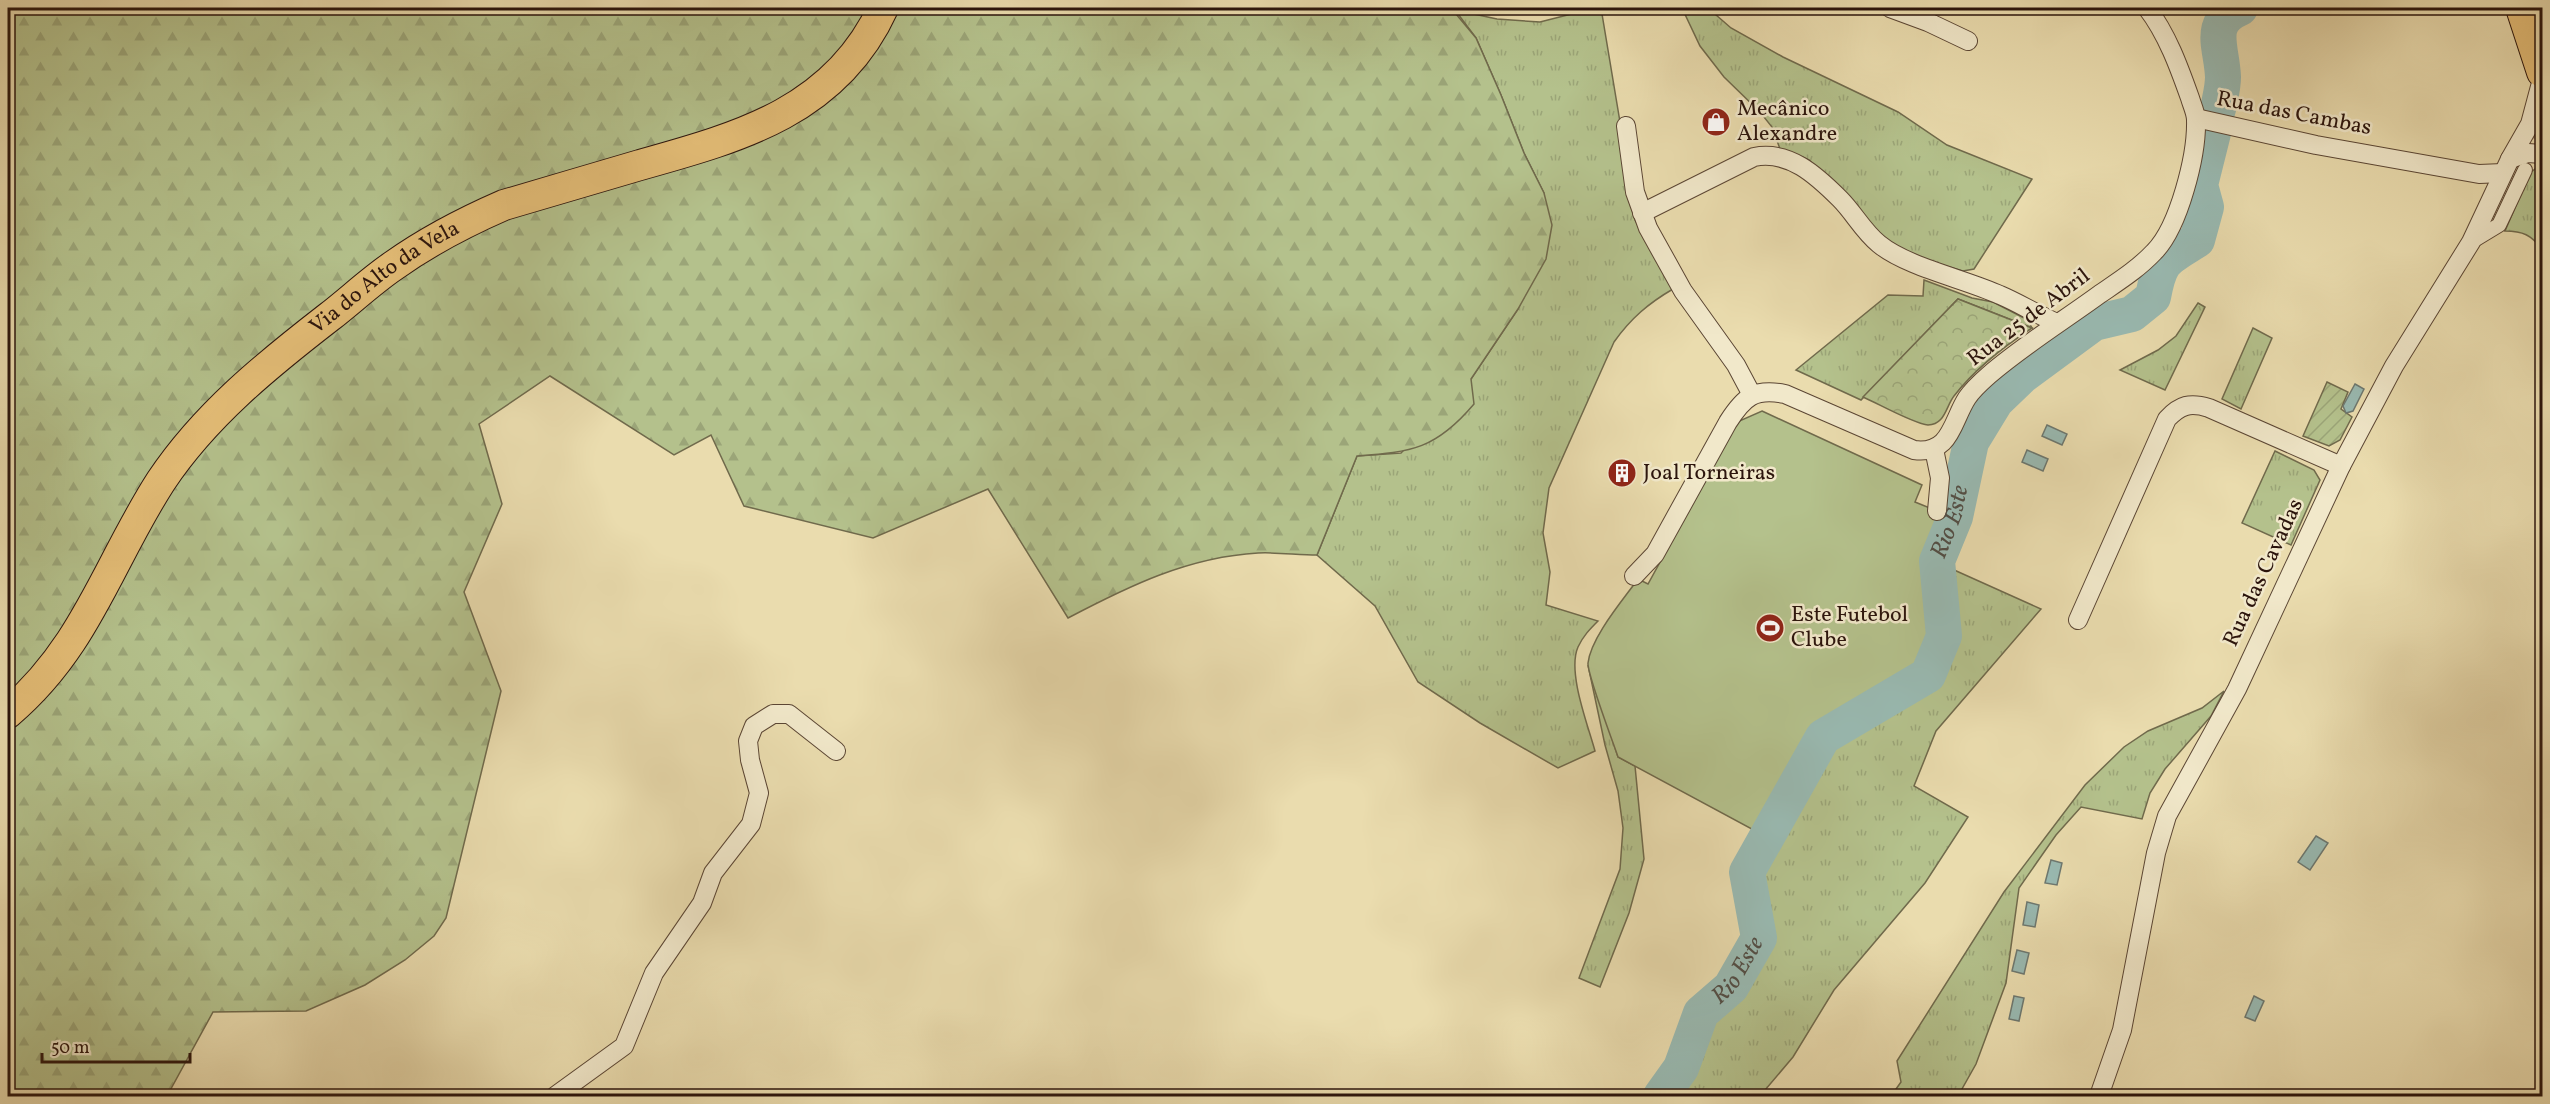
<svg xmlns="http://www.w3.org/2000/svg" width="2550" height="1104" font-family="Vollkorn,serif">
	<defs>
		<pattern id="grass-tufts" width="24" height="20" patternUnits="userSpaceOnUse" patternTransform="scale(1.5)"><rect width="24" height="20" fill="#b4c18c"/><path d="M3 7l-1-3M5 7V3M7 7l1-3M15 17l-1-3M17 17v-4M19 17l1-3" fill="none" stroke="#9ba578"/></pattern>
		<pattern id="forest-firs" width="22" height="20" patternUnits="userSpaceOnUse" patternTransform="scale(1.5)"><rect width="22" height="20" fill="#b4c18c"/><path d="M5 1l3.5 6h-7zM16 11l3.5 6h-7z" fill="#9ba578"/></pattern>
		<pattern id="park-crowns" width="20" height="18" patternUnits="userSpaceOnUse" patternTransform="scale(1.5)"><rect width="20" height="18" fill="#b4c18c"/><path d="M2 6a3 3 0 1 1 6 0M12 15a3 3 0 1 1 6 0" fill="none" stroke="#9ba578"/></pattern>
		<pattern id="garden-furrows" width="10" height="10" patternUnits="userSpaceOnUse" patternTransform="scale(1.5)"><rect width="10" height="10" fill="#b4c18c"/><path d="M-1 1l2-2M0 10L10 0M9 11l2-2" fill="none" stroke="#9ba578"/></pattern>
	</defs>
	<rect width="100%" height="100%" fill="#eadcae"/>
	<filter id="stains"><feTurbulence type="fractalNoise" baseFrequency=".00333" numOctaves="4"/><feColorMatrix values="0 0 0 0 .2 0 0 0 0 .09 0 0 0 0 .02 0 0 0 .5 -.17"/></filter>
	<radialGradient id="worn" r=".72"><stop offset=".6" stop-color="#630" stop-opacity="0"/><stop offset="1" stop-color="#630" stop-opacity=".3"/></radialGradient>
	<g fill="url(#grass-tufts)" stroke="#706a4c" stroke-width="1.5">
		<path d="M1595 8H1601L1620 122 1627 192 1635 220 1673 289C1649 303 1631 318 1614 342L1549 488 1543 533 1550 572 1546 605 1598 621C1590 629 1583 636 1578 647 1567 672 1588 725 1595 751L1558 768 1480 723 1418 682 1375 606 1317 555 1357 456 1401 453 1471 379 1518 309 1544 193 1524 153 1501 95 1476 38 1455 10 1497 19 1540 22Z"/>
		<polygon points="1682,8 1708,8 1731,28 1783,57 1898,112 1947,145 2032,179 1974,269 1963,271 1905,254 1884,239 1809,160 1780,149 1772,127 1760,112 1724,77 1700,46"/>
		<path d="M2535 169 2542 171V249C2531 235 2523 231 2505 231L2530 173Z"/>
		<polygon points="1924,280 1972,298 1993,302 2028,320 2032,328 1958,299 1861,400 1796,370 1888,295 1923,296"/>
		<polygon points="2198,303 2205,307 2165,390 2120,370 2158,350 2176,336"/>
		<polygon points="2253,328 2272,338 2241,409 2222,399"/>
		<polygon points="2275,451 2314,470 2320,480 2291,545 2242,523"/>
		<polygon points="1943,565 2041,609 1936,731 1914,786 1968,817 1925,883 1834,990 1793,1057 1760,1096 1670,1096 1682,1080 1708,1017 1733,994 1765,941 1755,873 1827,741 1930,682 1950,637"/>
		<polygon points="1588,665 1618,757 1635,766 1644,859 1629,913 1600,987 1579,978 1620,869 1623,828 1618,791 1605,745"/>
		<polygon points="2224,691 2211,716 2165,769 2150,793 2142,819 2081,807 2056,835 2019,888 2006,983 1976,1064 1958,1096 1891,1096 1901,1082 1897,1061 2004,892 2085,785 2124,747 2148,731 2202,708"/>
	</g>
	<path fill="url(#forest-firs)" stroke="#706a4c" stroke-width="1.5" d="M8 8H1451L1476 38 1501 95 1524 153 1544 193 1552 225 1546 259 1518 309 1471 379 1474 404C1436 449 1412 452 1357 456L1317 555C1298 555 1277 552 1258 553 1188 557 1129 586 1068 618L988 489 873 538 744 506 711 435 674 455 550 376 479 424 502 504 464 592 501 691 446 918 434 936 405 960 365 985 306 1011 213 1012 167 1096H8Z"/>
	<path fill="url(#park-crowns)" stroke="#706a4c" stroke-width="1.5" d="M1958 299 2032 328C2003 347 1975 369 1954 396 1946 406 1945 425 1928 425 1914 424 1877 403 1863 397Z"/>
	<polygon fill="url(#garden-furrows)" stroke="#706a4c" stroke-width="1.5" points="2327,382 2348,392 2341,409 2352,417 2340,440 2329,446 2303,436"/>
	<path fill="#b4c18c" stroke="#706a4c" stroke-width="1.5" d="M1762 411 1922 485 1915 502 1947 515 1932 561 1935 636 1918 671 1816 734 1761 834 1618 757C1613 742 1587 674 1588 663 1591 637 1623 600 1638 579L1648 584 1737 422Z"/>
	<g fill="#99bab2" stroke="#6d7870" stroke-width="1.5">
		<polygon points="2355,384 2364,389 2353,411 2346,413 2343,406"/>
		<polygon points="2047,425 2067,434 2062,445 2042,436"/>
		<polygon points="2027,450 2048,459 2043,471 2022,462"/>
		<polygon points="2316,836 2328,843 2310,870 2298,862"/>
		<polygon points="2051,860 2062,863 2057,885 2045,883"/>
		<polygon points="2027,902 2039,905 2035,927 2023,925"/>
		<polygon points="2017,950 2029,953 2024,974 2012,971"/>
		<polygon points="2014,996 2024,998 2019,1021 2009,1019"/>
		<polygon points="2254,996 2264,1001 2255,1021 2245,1017"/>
	</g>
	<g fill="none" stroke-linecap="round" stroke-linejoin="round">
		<g stroke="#99bab2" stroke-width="36">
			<path d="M2218 109C2220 98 2223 88 2223 77 2222 47 2206 23 2240 8"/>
			<path id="s1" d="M1661 1096 1681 1068 1701 1013 1731 987 1759 938 1747 872 1823 737 1928 675 1944 636 1937 561 1955 517 1971 442 1996 401 2022 376 2094 323 2132 314 2153 297C2160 259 2165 260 2197 240L2206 207 2200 185 2213 133"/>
		</g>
		<polyline stroke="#c4b48e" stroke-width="14" stroke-dasharray="14 7" stroke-linecap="butt" points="2530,160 2542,132"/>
		<g stroke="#5b4634" stroke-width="16">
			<polyline id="pedestrian" points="2471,242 2499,225 2525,170"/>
		</g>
		<g stroke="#5b4634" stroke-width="20">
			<g id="minor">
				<polyline points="1890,8 1928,22 1968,41"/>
				<polyline points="2196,118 2316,145 2479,174 2503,173"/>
				<polyline points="1626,126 1635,192 1648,228 1683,291 1736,365 1752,395"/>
				<polyline points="2510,159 2528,153 2542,154"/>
				<path d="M1642 213 1754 157C1789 150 1816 175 1840 199 1854 213 1863 231 1879 244 1907 267 1965 279 2000 295 2019 303 2038 315 2057 323"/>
				<polyline points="1934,449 1940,478 1937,511"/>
				<path d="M1634 576 1655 554 1728 422C1744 397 1754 388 1785 394L1914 450C1951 455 1952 421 1967 398 1973 389 1981 382 1989 375 2024 345 2063 321 2100 294 2119 281 2138 269 2154 252 2179 227 2197 155 2196 120 2196 113 2192 105 2190 98 2179 67 2167 34 2147 8"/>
				<path d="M2078 620 2167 419C2180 405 2190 402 2209 408L2341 466"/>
				<polyline points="555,1096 624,1046 654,973 702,903 713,873 751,824 759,793 750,760 748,741 754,726 773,714 789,714 836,751"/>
				<polyline points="2099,1096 2122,1030 2156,853 2167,816 2237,689 2341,466 2394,366 2471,242 2510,159 2530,124 2542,79"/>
			</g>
		</g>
		<g stroke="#2b140c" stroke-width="32">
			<g id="primary">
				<polyline points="2521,8 2542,72"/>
				<path id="s2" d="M8 713C86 647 108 563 161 481 205 415 267 365 329 317 351 300 371 281 393 266 428 241 465 222 504 205 549 192 595 178 640 165 740 137 836 111 883 8"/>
			</g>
		</g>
		<use href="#pedestrian" stroke="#f1e8ca" stroke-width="14"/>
		<use href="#minor" stroke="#f1e8ca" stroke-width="18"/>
		<use href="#primary" stroke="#e5be77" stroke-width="30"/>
	</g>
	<defs>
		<g id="shop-disc" transform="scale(1.5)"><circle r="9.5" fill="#8f2418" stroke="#f1e8ca"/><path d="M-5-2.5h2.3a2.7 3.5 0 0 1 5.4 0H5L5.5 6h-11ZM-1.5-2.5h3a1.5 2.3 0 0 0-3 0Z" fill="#fff"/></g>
		<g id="building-disc" transform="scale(1.5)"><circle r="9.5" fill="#8f2418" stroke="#f1e8ca"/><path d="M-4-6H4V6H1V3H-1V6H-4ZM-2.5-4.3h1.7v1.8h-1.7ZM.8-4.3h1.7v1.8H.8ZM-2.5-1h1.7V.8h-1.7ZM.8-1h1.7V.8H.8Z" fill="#fff"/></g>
		<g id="stadium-disc" transform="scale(1.5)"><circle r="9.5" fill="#8f2418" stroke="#f1e8ca"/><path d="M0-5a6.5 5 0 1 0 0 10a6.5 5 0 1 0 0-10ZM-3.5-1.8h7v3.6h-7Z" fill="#fff"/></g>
	</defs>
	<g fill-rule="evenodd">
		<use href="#shop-disc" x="1716" y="122"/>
		<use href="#building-disc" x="1622" y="473"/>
		<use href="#stadium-disc" x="1770" y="628"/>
	</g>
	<g text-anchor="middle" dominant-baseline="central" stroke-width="5" stroke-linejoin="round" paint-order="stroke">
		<g font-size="22" fill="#2b140c" stroke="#f1e8ca" text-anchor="start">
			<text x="1737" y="109">Mecânico<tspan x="1737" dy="25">Alexandre</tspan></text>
			<text x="1643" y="473">Joal Torneiras</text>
			<text x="1791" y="615">Este Futebol<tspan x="1791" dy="25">Clube</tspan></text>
		</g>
		<g font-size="22" fill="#2b140c" stroke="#f1e8ca">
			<text transform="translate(2294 114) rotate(11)">Rua das Cambas</text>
			<text stroke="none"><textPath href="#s2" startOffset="584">Via do Alto da Vela</textPath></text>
			<text transform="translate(2029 318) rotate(-37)">Rua 25 de Abril</text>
			<text transform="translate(2264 573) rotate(-65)">Rua das Cavadas</text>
		</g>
		<g font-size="24" font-style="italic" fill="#524e46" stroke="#f1e8ca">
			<text stroke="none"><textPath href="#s1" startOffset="692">Rio Este</textPath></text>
			<text stroke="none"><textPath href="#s1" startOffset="150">Rio Este</textPath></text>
		</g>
	</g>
	<rect width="2550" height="1104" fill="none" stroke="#eadcae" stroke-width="30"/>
	<rect x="9" y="9" width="2532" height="1086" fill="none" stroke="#2b140c" stroke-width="3"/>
	<rect x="15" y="15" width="2520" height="1074" fill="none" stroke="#2b140c" stroke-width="1.5"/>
	<path d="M42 1053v9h148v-9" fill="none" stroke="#2b140c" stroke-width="3"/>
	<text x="51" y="1053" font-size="18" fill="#2b140c" stroke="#f1e8ca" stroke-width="4.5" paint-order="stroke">50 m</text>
	<rect width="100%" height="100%" filter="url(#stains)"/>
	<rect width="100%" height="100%" fill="url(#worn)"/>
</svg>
